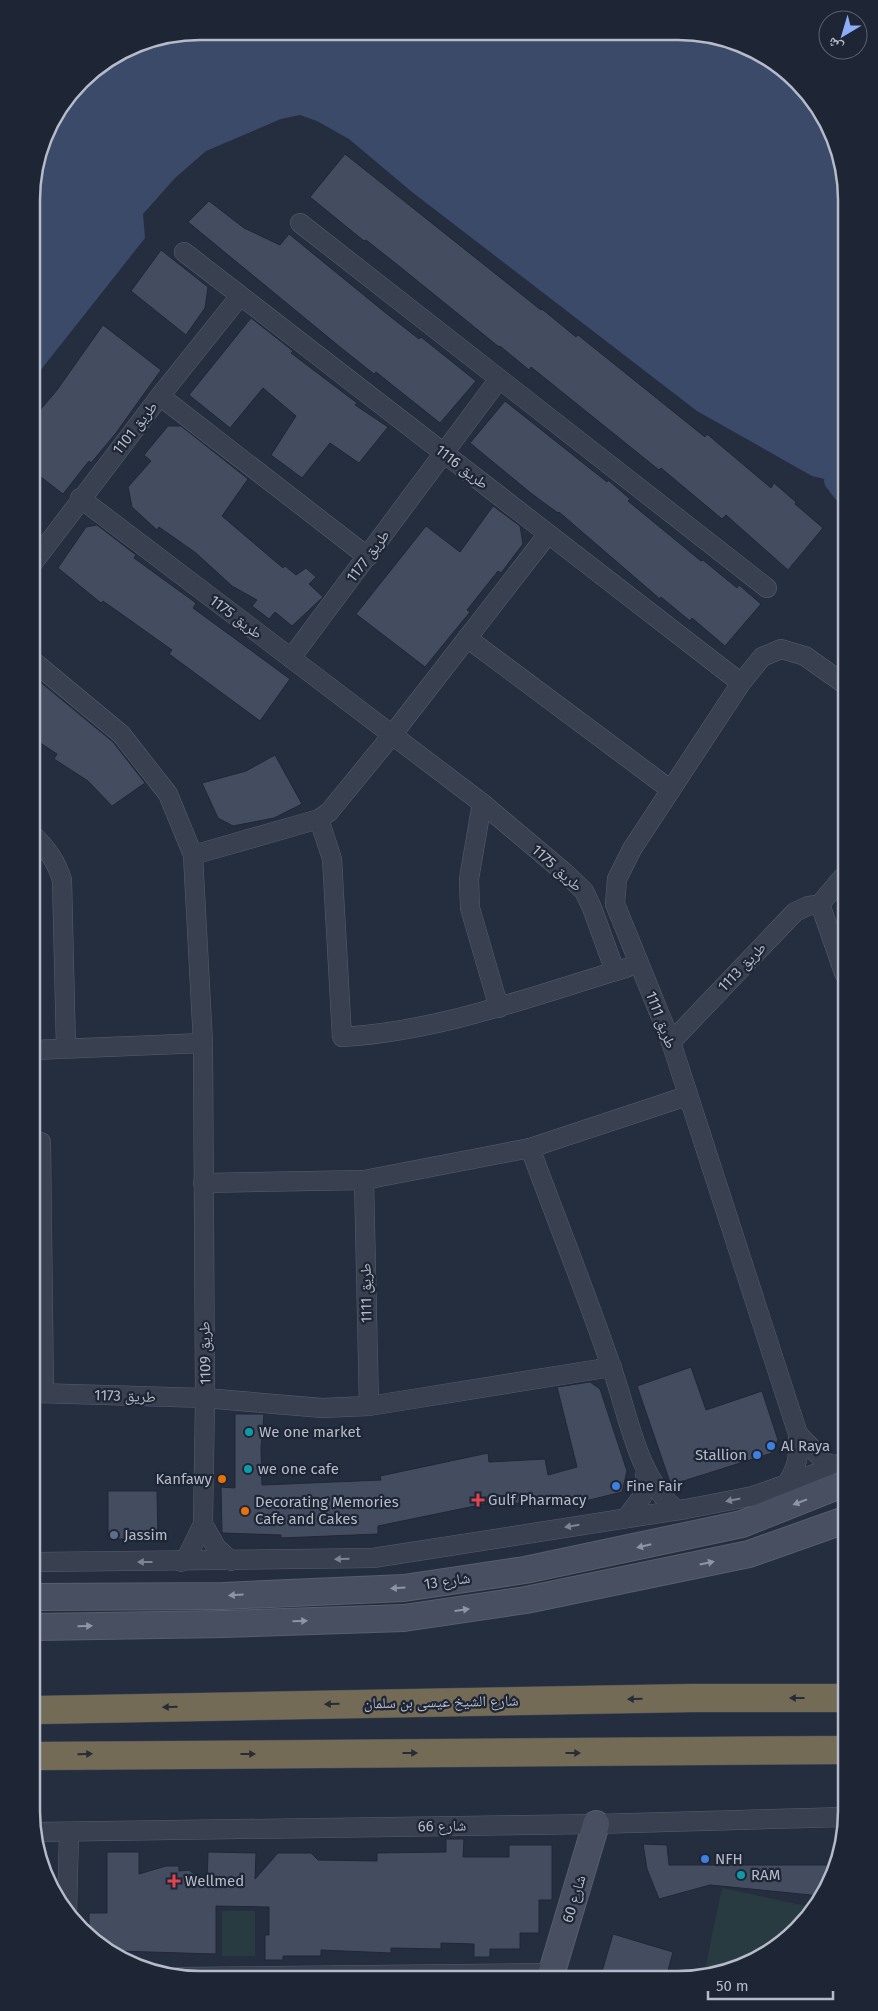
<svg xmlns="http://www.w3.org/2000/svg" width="878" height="2011" font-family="'Fira Sans','Noto Naskh Arabic',sans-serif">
	<rect width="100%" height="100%" fill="#252e3f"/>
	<g fill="#273b40">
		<path d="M722 1888 815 1908 812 1914C781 1943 750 1974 704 1974Z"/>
		<rect x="222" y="1911" width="33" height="45"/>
	</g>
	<polygon fill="#3b4a68" points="200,31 711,34 790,73 819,106 841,156 842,467 833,481 812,476 697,411 412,192 349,139 317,121 300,115 281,119 206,151 175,178 143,214 145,238 32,381 32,188 49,125 88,73 135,44"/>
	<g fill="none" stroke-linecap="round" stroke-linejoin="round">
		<polyline stroke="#3b4a68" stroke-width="18" points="833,481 842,493"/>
	</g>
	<g fill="#444d60" stroke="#202736">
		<polygon points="345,154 541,310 542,309 576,337 578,335 705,437 707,434 771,488 774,483 796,502 795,504 823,528 788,570 726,515 722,519 661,468 659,470 531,367 529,370 500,346 499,347 399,266 366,240 364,241 310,197"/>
		<polygon points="209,201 244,228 280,245 289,234 387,314 419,339 421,337 476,381 440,423 376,372 374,374 340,347 188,222"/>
		<polygon points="161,250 208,287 205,308 186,335 131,291"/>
		<polygon points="251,318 293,351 291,353 357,403 355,405 388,427 359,463 330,443 302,478 271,455 296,416 263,388 230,428 189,395"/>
		<polygon points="103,325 161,370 116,433 91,463 89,461 63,494 33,471 32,415 36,415 57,390"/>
		<polygon points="505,401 607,482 608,480 630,499 628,501 701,561 703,560 737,588 739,585 761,604 725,646 692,618 690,621 661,597 660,599 559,512 558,513 532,494 470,443"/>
		<polygon points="168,426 181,426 248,479 222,516 283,568 285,566 296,575 306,568 316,577 309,584 323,597 292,626 275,612 269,619 252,606 257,600 232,586 196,553 159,527 157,530 132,507 128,487 151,461 144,455"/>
		<polygon points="493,506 520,526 523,544 501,573 498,571 467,610 470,612 425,667 356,614 426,526 460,552"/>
		<polygon points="97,525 136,555 134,558 196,603 193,608 290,679 260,721 169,654 172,650 103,601 101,603 58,568 86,527"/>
		<polygon points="33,676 113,742 145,783 112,806 88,781 54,759 57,754 33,738"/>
		<polygon points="275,755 302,804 274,818 233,826 218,818 202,783 246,771"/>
		<polygon points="691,1367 706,1410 762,1391 778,1440 772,1453 671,1485 637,1386"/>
		<polygon points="590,1382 600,1389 627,1471 622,1492 569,1505 567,1498 510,1504 509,1499 378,1526 378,1534 281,1538 281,1535 222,1533 221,1487 235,1488 235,1414 264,1414 261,1448 262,1485 381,1480 380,1476 488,1453 489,1462 545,1459 548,1475 577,1467 557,1387"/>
		<polygon points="108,1491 157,1491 158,1539 108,1539"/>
		<polygon points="446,1839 464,1839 463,1857 509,1857 509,1845 552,1845 552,1900 539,1900 539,1933 520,1933 520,1949 490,1949 490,1957 474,1957 474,1944 441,1943 441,1949 391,1948 391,1953 321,1950 321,1956 283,1956 283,1960 265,1960 265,1935 269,1935 269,1907 216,1906 216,1954 116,1951 89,1938 89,1913 107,1913 107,1852 139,1852 139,1874 166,1866 179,1866 179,1871 189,1870 207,1884 208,1852 256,1853 255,1879 278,1853 311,1853 318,1860 377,1861 377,1853 446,1852"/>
		<polygon points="643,1844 667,1845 669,1865 838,1865 821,1896 710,1885 659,1899 647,1869"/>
		<polygon points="613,1934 673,1952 667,1974 601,1975"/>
	</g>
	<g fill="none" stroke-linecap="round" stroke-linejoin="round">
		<g stroke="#575e6c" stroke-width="20">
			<g id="street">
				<polyline points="300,223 767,588"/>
				<polyline points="184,252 741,683"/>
				<polyline points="160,396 368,557"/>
				<polyline points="80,498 482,803 565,873 584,891 592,908 615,971"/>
				<polyline points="33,563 160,396 240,296"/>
				<polyline points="467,638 671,790"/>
				<polyline points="291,658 499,379"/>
				<polyline points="33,661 121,734 168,794 193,855 203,1043 205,1398 203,1524 188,1555 181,1562"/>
				<polyline points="482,803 469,879 470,908 499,1008"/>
				<path d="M319 819 332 859 342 1037C441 1031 532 996 626 968"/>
				<path d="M34 836C48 850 56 861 62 880L66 1048"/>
				<polyline points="193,855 319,819 329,812 392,735 548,534"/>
				<polyline points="820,904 844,973"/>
				<polyline points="671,1042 795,912 808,906 820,904 843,877"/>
				<polyline points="34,1050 203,1043"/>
				<polyline points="41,1142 44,1393"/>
				<path d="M530 1148C557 1221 586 1293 611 1366 629 1415 636 1475 676 1510"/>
				<polyline points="364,1180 369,1406"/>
				<polyline points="203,1183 364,1180 530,1148 687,1096"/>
				<polyline points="36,1393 205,1398 322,1408 369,1406 612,1367"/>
				<polyline points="798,1434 827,1464 839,1465"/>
				<path d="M785 1486C797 1469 800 1455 798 1434L671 1042 615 904 617 879 632 849 741 683 762 657 781 649 805 656 843 683"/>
				<polyline points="626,1518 642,1497 646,1471"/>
				<polyline points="203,1524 216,1547 231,1561"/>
				<polyline points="36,1562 373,1558 686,1509 753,1496 845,1463"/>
				<polyline points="37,1832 596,1824 846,1817"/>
				<polyline points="67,1913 69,1832"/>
				<polyline points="180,1977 552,1973"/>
			</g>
		</g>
		<g stroke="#575e6c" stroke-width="28">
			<g id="secondary">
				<polyline points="36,1597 223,1596 404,1588 525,1570 742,1524 845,1483"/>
				<polyline points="36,1627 224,1624 404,1618 526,1600 749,1554 845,1520"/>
				<polyline points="551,1975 596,1824"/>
			</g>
		</g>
		<g stroke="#444b59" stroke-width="29">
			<g id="highway">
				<polyline points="37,1710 692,1698 846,1698"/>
				<polyline points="37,1756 846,1750"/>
			</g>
		</g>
		<use href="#street" stroke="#39404f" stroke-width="19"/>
		<use href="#secondary" stroke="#474f61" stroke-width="26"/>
		<use href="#highway" stroke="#746b56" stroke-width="28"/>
	</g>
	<defs><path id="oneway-solid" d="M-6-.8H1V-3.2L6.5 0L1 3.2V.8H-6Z" transform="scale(1.25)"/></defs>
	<g fill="#7d8492">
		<use href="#oneway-solid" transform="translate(733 1500) rotate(169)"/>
		<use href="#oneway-solid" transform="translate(572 1526) rotate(171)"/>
		<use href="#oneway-solid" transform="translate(342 1559) rotate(178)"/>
		<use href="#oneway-solid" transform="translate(145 1562) rotate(180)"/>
	</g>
	<g fill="#8e95a5">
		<use href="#oneway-solid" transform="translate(800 1502) rotate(159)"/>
		<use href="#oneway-solid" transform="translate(644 1546) rotate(167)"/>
		<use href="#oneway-solid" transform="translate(707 1563) rotate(-12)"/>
		<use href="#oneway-solid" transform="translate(398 1588) rotate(177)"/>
		<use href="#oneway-solid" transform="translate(236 1595) rotate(177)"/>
		<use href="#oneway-solid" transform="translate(462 1610) rotate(-8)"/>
		<use href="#oneway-solid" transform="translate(300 1621) rotate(-2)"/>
		<use href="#oneway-solid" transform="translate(85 1626) rotate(-1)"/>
	</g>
	<g fill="#272c37">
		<use href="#oneway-solid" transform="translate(797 1698) rotate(180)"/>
		<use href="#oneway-solid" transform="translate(635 1699) rotate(179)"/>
		<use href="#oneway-solid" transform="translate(332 1704) rotate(179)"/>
		<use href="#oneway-solid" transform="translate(170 1707) rotate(179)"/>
		<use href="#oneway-solid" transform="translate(410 1753)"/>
		<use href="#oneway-solid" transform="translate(573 1753)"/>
		<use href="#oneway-solid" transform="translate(85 1754) rotate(-1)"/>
		<use href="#oneway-solid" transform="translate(248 1754)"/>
	</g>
	<g fill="#0f9aa8" stroke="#1e2534" stroke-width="2">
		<circle cx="249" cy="1432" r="5"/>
		<circle cx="248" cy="1469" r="5"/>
		<circle cx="741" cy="1875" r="5"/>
	</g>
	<g fill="#3f7fe0" stroke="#1e2534" stroke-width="2">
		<circle cx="771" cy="1446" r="5"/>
		<circle cx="757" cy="1455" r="5"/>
		<circle cx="616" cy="1486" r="5"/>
		<circle cx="705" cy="1859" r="5"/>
	</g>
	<g fill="#e8710a" stroke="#1e2534" stroke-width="2">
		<circle cx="222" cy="1479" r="5"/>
		<circle cx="245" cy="1511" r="5"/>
	</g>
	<g fill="#e0444e" stroke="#1e2534" stroke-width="2">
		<path d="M475.5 1492.5h5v5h5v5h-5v5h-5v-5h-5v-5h5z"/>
		<path d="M171.5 1873.5h5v5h5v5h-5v5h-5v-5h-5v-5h5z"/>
	</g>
	<circle fill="#5c6f8a" stroke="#1e2534" stroke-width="2" cx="114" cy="1535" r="5"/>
	<g text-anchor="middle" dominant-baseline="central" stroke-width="4.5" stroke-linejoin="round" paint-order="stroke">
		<g font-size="15" fill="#b5bbc9" stroke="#1e2534">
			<text transform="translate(135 428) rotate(-52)">طريق 1101</text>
			<text transform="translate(462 467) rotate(38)">طريق 1116</text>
			<text transform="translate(368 556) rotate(-53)">طريق 1177</text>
			<text transform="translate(236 617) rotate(37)">طريق 1175</text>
			<text transform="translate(557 868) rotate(42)">طريق 1175</text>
			<text transform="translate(742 967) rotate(-46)">طريق 1113</text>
			<text transform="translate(661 1020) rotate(69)">طريق 1111</text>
			<text transform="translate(366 1293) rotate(-91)">طريق 1111</text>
			<text transform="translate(205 1353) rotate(-91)">طريق 1109</text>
			<text transform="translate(125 1396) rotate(2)">طريق 1173</text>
			<text transform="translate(447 1581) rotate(-8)">شارع 13</text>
			<text transform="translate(441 1702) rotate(-1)">شارع الشيخ عيسى بن سلمان</text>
			<text transform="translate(442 1826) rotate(-1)">شارع 66</text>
			<text transform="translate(574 1899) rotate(-73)">شارع 60</text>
		</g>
		<g font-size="15" fill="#b5bbc9" stroke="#1e2534" text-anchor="start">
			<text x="259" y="1432">We one market</text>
			<text x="781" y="1446">Al Raya</text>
			<text x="747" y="1455" text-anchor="end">Stallion</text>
			<text x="258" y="1469">we one cafe</text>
			<text x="212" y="1479" text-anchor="end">Kanfawy</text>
			<text x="626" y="1486">Fine Fair</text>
			<text x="488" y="1500">Gulf Pharmacy</text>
			<text x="255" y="1502">Decorating Memories<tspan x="255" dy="17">Cafe and Cakes</tspan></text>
			<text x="124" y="1535">Jassim</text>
			<text x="715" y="1859">NFH</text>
			<text x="751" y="1875">RAM</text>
			<text x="185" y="1881">Wellmed</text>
		</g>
	</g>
	<path d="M0 0H878V2011H0ZM200 40H678A160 160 0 0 1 838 200V1811A160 160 0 0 1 678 1971H200A160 160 0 0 1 40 1811V200A160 160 0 0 1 200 40Z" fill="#1e2534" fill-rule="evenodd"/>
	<path fill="none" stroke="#b5bbc9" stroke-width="2.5" d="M200 40H678A160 160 0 0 1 838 200V1811A160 160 0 0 1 678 1971H200A160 160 0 0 1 40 1811V200A160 160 0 0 1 200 40Z"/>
	<g transform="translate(843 35) rotate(218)"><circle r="24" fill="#1e2534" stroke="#5a6170"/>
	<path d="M0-4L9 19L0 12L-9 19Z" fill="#8dadf7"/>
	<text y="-8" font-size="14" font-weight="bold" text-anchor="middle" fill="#b5bbc9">ش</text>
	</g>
	<path d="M708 1991v8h125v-8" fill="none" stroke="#b5bbc9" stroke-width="2.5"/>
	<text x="716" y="1991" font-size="15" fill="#b5bbc9" stroke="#1e2534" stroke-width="4" paint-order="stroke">50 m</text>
</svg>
